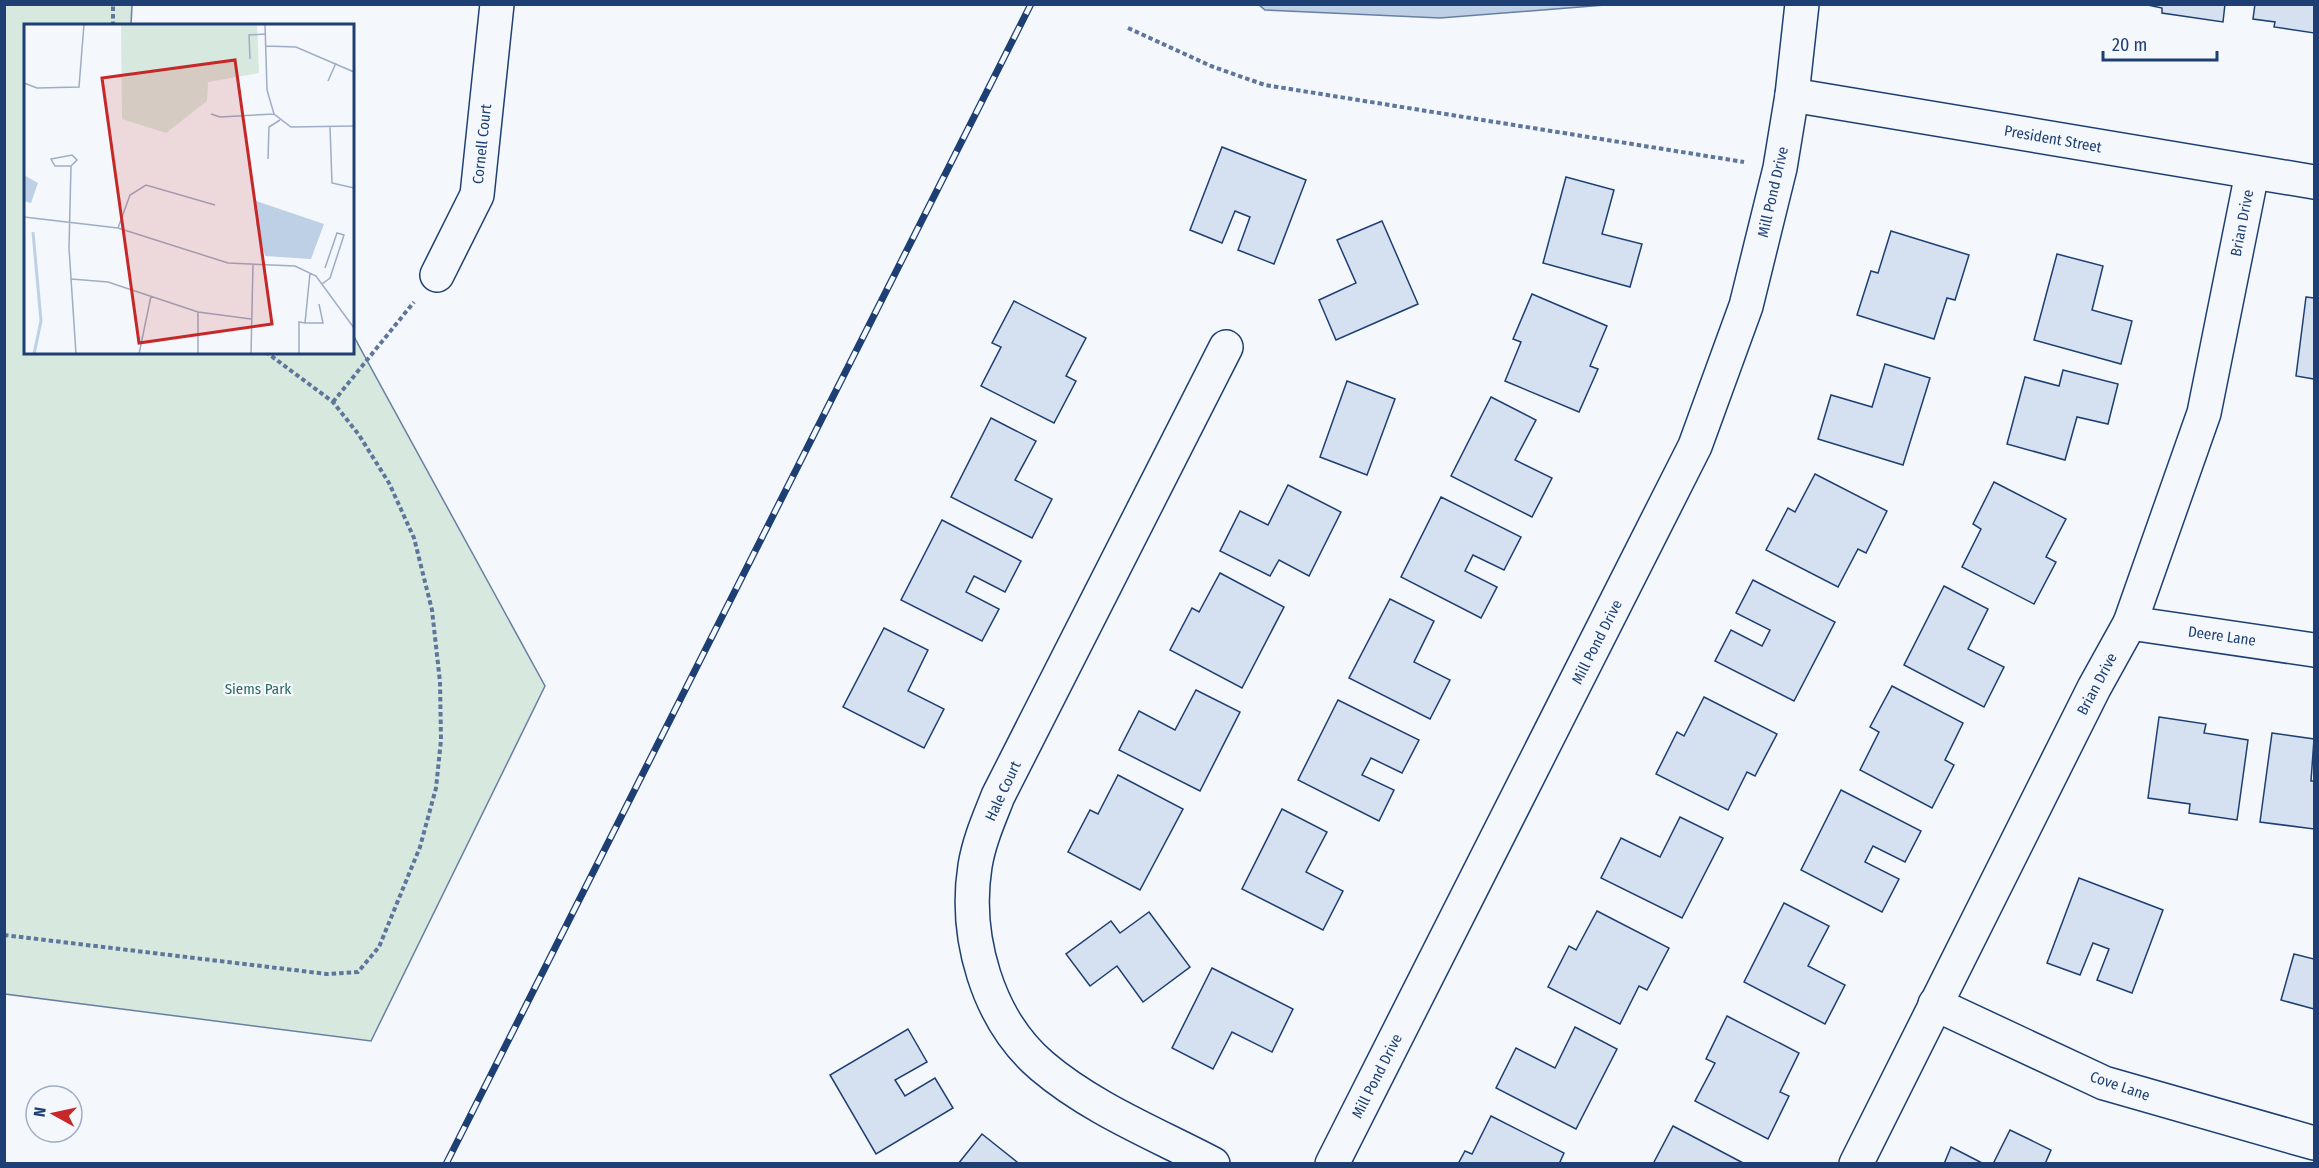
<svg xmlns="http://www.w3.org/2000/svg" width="2319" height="1168" font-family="'Fira Sans Condensed',sans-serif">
	<rect width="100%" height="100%" fill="#f4f7fb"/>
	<polygon fill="#d7e8df" stroke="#687fa3" stroke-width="1.5" points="5,4 132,5 131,25 26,26 26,352 352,352 353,335 545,686 371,1041 5,994"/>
	<polygon fill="#bed0e5" stroke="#687fa3" stroke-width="1.5" points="1259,5 1605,5 1440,18 1265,10"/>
	<g fill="#d5e0f0" stroke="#1d3f73" stroke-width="1.5">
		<polygon points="2143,4 2225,4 2223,22 2162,13 2162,8"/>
		<polygon points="2255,4 2314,4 2314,33 2274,27 2275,22 2253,19"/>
		<polygon points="1222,147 1306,180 1274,264 1238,250 1250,217 1235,211 1222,243 1190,230"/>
		<polygon points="1566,177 1614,190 1602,234 1642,244 1630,287 1543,263"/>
		<polygon points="1382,221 1418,304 1336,340 1319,300 1356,283 1337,240"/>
		<polygon points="1891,231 1969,255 1955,300 1947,298 1934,339 1857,315 1871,271 1878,273"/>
		<polygon points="2057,254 2103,266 2092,310 2132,321 2121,364 2034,340"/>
		<polygon points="1532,294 1607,326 1590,366 1598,369 1579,412 1505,381 1521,342 1513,339"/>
		<polygon points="2306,297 2314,298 2314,379 2296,376"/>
		<polygon points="1014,301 1086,338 1066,376 1076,381 1054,423 981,386 1001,347 992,343"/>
		<polygon points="1885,364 1930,378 1903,465 1818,439 1831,395 1872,407"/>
		<polygon points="2063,370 2118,384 2108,424 2077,417 2065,460 2007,444 2025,377 2059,386"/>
		<polygon points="1347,381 1395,399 1367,475 1320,457"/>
		<polygon points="1491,397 1536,420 1515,460 1552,478 1532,517 1451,476"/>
		<polygon points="991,418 1036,441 1015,480 1052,499 1032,538 951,497"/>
		<polygon points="1815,474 1887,511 1866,553 1858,549 1838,587 1766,550 1788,508 1795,512"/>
		<polygon points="1994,482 2066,519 2046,557 2056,562 2034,604 1962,567 1981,529 1973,524"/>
		<polygon points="1288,485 1341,512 1309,576 1279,560 1270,576 1220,551 1240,511 1268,525"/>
		<polygon points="1441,497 1521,537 1504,570 1473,555 1465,571 1497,587 1481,618 1401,577"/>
		<polygon points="942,520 1021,561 1005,592 974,576 966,592 999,609 982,641 901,600"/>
		<polygon points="1220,573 1284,607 1242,688 1170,650 1192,608 1199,612"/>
		<polygon points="1753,580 1835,622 1794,701 1715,661 1731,630 1762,646 1770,630 1736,613"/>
		<polygon points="1944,586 1988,609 1968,649 2004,667 1984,707 1904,665"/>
		<polygon points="1390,599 1434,621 1414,662 1450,680 1430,719 1349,678"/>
		<polygon points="884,628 928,650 908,691 944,709 924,748 843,707"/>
		<polygon points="1892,686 1963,723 1945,760 1954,765 1932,808 1860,770 1879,732 1870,727"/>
		<polygon points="1196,690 1240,712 1200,791 1119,750 1139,711 1175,730"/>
		<polygon points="1704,697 1777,734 1755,776 1747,772 1728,810 1656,774 1677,732 1684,736"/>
		<polygon points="1338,700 1419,740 1402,773 1371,758 1362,775 1394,790 1379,821 1298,780"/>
		<polygon points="2159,717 2206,724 2204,733 2248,740 2237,820 2189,813 2190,804 2148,798"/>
		<polygon points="2272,733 2314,739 2311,781 2314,781 2314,829 2260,822"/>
		<polygon points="1118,775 1183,809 1140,890 1068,852 1090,810 1098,814"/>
		<polygon points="1841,790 1921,831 1905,862 1873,846 1865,862 1899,879 1882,912 1801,870"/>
		<polygon points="1282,809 1327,832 1306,872 1343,891 1323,930 1242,889"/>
		<polygon points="1680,817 1723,838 1682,918 1601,878 1621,838 1660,857"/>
		<polygon points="2079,878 2163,910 2132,993 2097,980 2109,949 2093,943 2080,975 2047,963"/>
		<polygon points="1784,903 1829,926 1808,966 1845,985 1825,1024 1744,982"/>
		<polygon points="1597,911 1669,948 1647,990 1639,986 1620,1024 1548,987 1569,946 1576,950"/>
		<polygon points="1149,912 1190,967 1143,1002 1117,966 1090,986 1066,954 1111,921 1120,933"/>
		<polygon points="2294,954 2314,959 2314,1009 2281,1000"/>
		<polygon points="1212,968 1293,1009 1272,1052 1232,1032 1213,1069 1172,1048"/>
		<polygon points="1727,1016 1799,1053 1780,1092 1789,1096 1768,1139 1695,1101 1715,1063 1706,1059"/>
		<polygon points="1575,1027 1617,1049 1576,1129 1496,1088 1516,1048 1555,1068"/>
		<polygon points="908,1029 927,1062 895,1080 905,1096 935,1078 953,1108 876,1154 830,1075"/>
		<polygon points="1491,1116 1564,1153 1559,1164 1458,1164 1465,1151 1472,1154"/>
		<polygon points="1673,1126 1745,1164 1653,1164"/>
		<polygon points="2010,1130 2051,1150 2045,1164 1993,1164"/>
		<polygon points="982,1134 1017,1162 1016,1164 958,1164"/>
		<polygon points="1951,1147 1984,1164 1944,1164"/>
	</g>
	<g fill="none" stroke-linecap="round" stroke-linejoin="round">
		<g stroke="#1d3f73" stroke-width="36">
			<g id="minor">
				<polyline points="1792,95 2314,182"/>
				<polyline points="437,275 477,195 497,4"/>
				<polyline points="2130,623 2314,650"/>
				<polyline points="1935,1004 2104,1083 2314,1143"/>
				<path d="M1213 1164C1156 1134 1091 1108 1042 1066 987 1019 964 936 975 866 979 841 989 819 998 796L1226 347"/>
				<polyline points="1332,1164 1695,446 1746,306 1780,168 1792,95 1802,4"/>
				<polyline points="1856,1164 2094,688 2130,623 2204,413 2252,173"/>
			</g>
		</g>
		<g stroke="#5e769c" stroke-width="4" stroke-dasharray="4.5 3" stroke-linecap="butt">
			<polyline points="113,26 113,4"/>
			<polyline points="1128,28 1211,66 1265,85 1744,162"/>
			<polyline points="333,402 414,302"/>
			<polyline points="4,935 327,974 358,972 379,947 420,847 436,788 441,740 440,682 432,610 414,538 389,483 359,435 333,402 266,352"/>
		</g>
		<use href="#minor" stroke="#f4f7fb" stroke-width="33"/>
		<g stroke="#1d3f73" stroke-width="7">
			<polyline id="rail" points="446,1164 1031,4"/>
		</g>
		<use href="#rail" stroke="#f4f7fb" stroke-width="4.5" stroke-dasharray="14" stroke-linecap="butt"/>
	</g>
	<g text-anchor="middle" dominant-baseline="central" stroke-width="4.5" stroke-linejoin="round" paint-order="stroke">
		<g font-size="15" fill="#1d3f73" stroke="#f4f7fb">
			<text transform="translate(2053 139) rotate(10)">President Street</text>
			<text transform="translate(482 144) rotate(-84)">Cornell Court</text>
			<text transform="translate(1773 192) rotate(-77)">Mill Pond Drive</text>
			<text transform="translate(2242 223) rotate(-79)">Brian Drive</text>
			<text transform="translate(2222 636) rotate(8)">Deere Lane</text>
			<text transform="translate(1597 642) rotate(-63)">Mill Pond Drive</text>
			<text transform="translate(2097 684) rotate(-62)">Brian Drive</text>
			<text transform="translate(1003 791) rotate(-65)">Hale Court</text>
			<text transform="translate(1377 1076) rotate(-63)">Mill Pond Drive</text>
			<text transform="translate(2120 1086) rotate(19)">Cove Lane</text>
		</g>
		<g font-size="15" fill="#2c6c60" stroke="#f4f7fb">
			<text x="258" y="689">Siems Park</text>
		</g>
	</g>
	<g transform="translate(24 24)">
		<rect width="330" height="330" fill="#f4f7fb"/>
		<path d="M97 0H233L235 49 184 58 183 77 142 109 98 95Z" fill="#d7e8df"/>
		<path d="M0 151 14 159 7 179 0 177ZM232 177 300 200 287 235 241 232 232 200Z" fill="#bed0e5"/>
		<path fill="none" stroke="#bed0e5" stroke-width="3" d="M9 208 17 297 10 330"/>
		<path fill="none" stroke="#9eadc5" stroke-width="1.5" d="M241 0 243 66 250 90 267 103 330 102M242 22 272 23 330 48M226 35 225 11 241 10M304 57 312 39M0 59 13 64 55 63 60 0M187 90 196 93 250 90M306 103 308 159 330 164M244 135 245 103 256 96M47 142H31L27 135 48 131 53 136 47 142 45 224 52 330M0 193 94 204 204 239 271 242 292 252 330 304M94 204 106 171 122 161 191 181M286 249 281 299H299L295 280M47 255 84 258 174 288 227 295M298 260 306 254 320 211 313 209 301 244M115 330 127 272M174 330V288M227 330 229 241M275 330V298L281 299"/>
		<path fill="#c62828" fill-opacity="0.15" stroke="#c62828" stroke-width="3" d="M211 36 248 300 115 319 78 54Z"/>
		<rect width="330" height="330" fill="none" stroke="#1d3f73" stroke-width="3"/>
	</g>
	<rect width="2319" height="1168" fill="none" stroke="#1d3f73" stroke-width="12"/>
	<g transform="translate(54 1114) rotate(278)"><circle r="28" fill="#f4f7fb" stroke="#9eadc5" stroke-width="1.5"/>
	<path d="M0-4.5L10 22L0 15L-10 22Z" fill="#c62828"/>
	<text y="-9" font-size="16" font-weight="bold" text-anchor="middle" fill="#1d3f73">N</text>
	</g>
	<path d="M2103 51v9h114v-9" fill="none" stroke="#1d3f73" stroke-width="3"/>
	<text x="2112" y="51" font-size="18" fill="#1d3f73" stroke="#f4f7fb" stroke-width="4.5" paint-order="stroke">20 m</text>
</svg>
